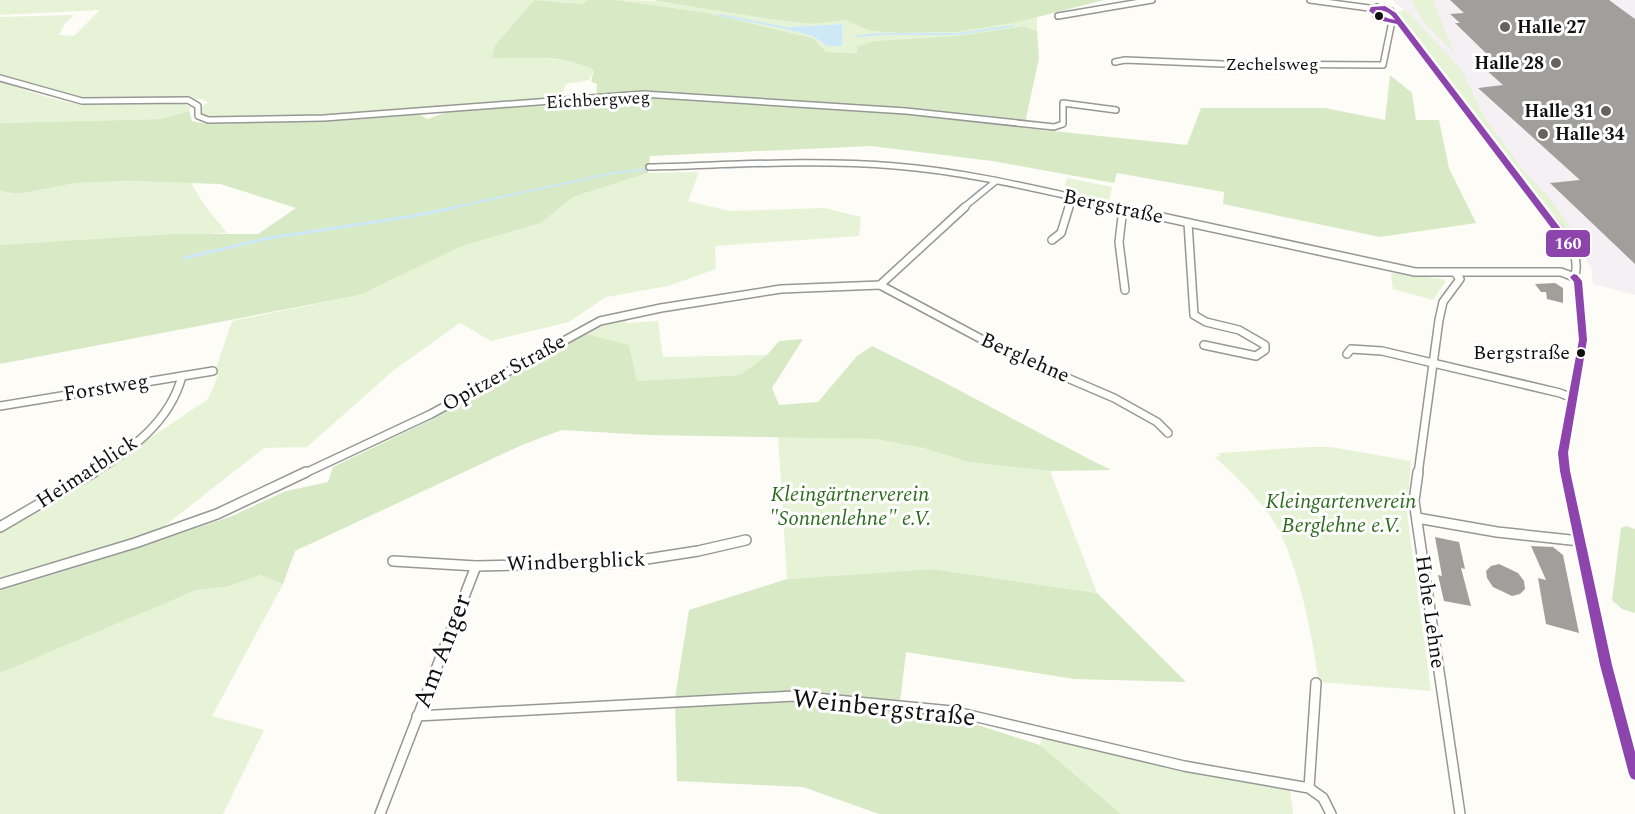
<svg xmlns="http://www.w3.org/2000/svg" width="1635" height="814" font-family="Spectral,serif">
	<rect width="100%" height="100%" fill="#fdfcf7"/>
	<polygon fill="#f5f0f3" points="1392,0 1635,0 1635,295 1593,284 1591,267 1396,12 1404,10"/>
	<g fill="#e7f3d7" fill-rule="evenodd">
		<path d="M0 0H587L583 4 534 0 495 45 542 58 579 62 594 70 589 80 566 84 560 98C471 105 381 113 291 117 262 118 228 124 200 114V109L208 102 203 99 100 100 71 97 0 76V17L71 15 74 16 65 23 59 35 74 36 100 10 0 15Z"/>
		<path d="M616 0 666 1 769 19 812 24 846 20 870 31 901 33 956 32 1037 17V31L1024 26 858 53 826 52 813 38 703 12ZM842 24 841 46H827L813 36 789 30 791 27Z"/>
		<polygon points="1411,0 1433,0 1454,53 1422,20"/>
		<polygon points="1406,10 1461,69 1485,118 1523,170 1552,201 1575,234 1568,237 1396,12"/>
		<path d="M0 81C26 90 53 101 81 104 110 108 167 93 191 107L189 111 161 119 0 123Z"/>
		<polygon points="699,172 688,201 729,211 824,208 861,217 859,236 715,246 716,269 668,286 606,297 569,322 491,341 460,323 394,370 307,447 264,448 135,549 0,591 0,530 144,442 208,399 217,378 216,368 232,321 360,295 462,246 541,223 573,197 648,173"/>
		<polygon points="1067,178 1112,187 1109,201 1063,191"/>
		<polygon points="129,181 191,183 205,206 227,233 0,245 0,191 18,194 76,183"/>
		<polygon points="1391,273 1442,279 1446,281 1433,300 1393,289"/>
		<polygon points="626,317 627,323 658,321 663,357 767,355 740,375 637,381 582,333"/>
		<polygon points="778,436 875,439 923,448 968,462 1050,471 1097,593 932,569 787,579"/>
		<path d="M1309 447H1331L1411 461 1407 513 1431 691 1319 682C1311 632 1302 580 1281 535 1269 508 1237 477 1215 457L1220 456 1219 453Z"/>
		<polygon points="260,575 283,584 212,716 264,730 223,814 0,814 0,673 101,626 196,590 226,587"/>
		<polygon points="1043,736 1290,788 1293,814 1121,814 1040,745"/>
	</g>
	<g fill="#d8eac5">
		<path d="M534 0 582 4 587 0H616L703 12 813 38 826 52 857 53V46L876 41 959 36 1024 26 1037 31 1039 58 1024 128 1187 145 1201 108H1325L1385 120 1390 75 1412 93 1416 120H1439L1449 168 1476 223 1380 237 1223 204 1224 192 1117 173 1114 183 992 161 871 146 650 156 648 173 573 197 541 223 462 246 360 295 0 364V245L175 234H258L296 208 220 184 129 181 76 183 18 194 0 191V123L161 119 189 111 192 121 207 124 349 120 418 114 428 119 449 111 596 102 597 84 591 82 594 70C563 54 526 58 492 58L495 45Z"/>
		<polygon points="653,0 1104,0 1022,21 956,32 901,33 870,31 846,20 812,24 769,19"/>
		<path d="M582 333 629 345 637 381 740 375 767 355 779 341 803 339 772 388 779 405 818 402 857 356 872 346C953 385 1031 430 1111 470L1050 471 968 462 923 448 875 439 648 435 562 430 522 445 295 551 283 584 260 575 226 587 196 590 0 673V591L135 549 232 516 286 491 328 482 333 467 433 419Z"/>
		<polygon points="1626,526 1635,529 1635,613 1622,609 1612,600 1621,528"/>
		<polygon points="932,569 1097,593 1186,682 1074,679 906,652 899,710 956,718 1040,745 1121,814 879,814 803,787 677,781 675,698 689,610 787,579"/>
	</g>
	<polygon fill="#cde8f7" points="842,24 842,46 827,46 813,36 788,30 791,27"/>
	<g fill="none" stroke-linecap="round" stroke-linejoin="round">
		<g stroke="#cde8f7" stroke-width="2">
			<polyline points="719,15 791,29"/>
			<polyline points="883,34 958,34 1013,26"/>
			<polyline points="858,36 880,34"/>
			<polyline points="757,167 773,166"/>
			<polyline points="693,168 717,168"/>
			<polyline points="727,168 750,167"/>
			<polyline points="973,195 981,188"/>
			<polyline points="960,207 972,196"/>
			<polyline points="450,208 613,173 651,169"/>
		</g>
		<g stroke="#cde8f7" stroke-width="3">
			<polyline points="947,219 958,209"/>
			<polyline points="184,258 269,238 414,216 457,207"/>
		</g>
	</g>
	<g fill="#a19f9c">
		<polygon points="1450,0 1609,0 1635,19 1635,264 1550,183 1580,180 1478,88 1503,85 1476,61 1493,60 1455,23 1460,23 1450,14 1464,13"/>
		<polygon points="1555,283 1563,288 1563,303 1547,299 1546,292 1541,292 1535,284"/>
		<polygon points="1435,537 1459,542 1465,569 1461,568 1471,606 1444,601 1438,575 1442,576"/>
		<polygon points="1531,546 1553,547 1563,555 1579,633 1546,624 1538,578 1546,580"/>
		<polygon points="1499,564 1518,573 1524,581 1525,589 1520,594 1512,596 1493,587 1487,578 1486,571 1491,566"/>
	</g>
	<g fill="none" stroke-linecap="round" stroke-linejoin="round">
		<g stroke="#979795" stroke-width="8">
			<g id="minor-far2">
				<polyline points="1310,0 1391,11 1541,208"/>
				<polyline points="1377,7 1372,11 1378,17 1395,21"/>
				<polyline points="1058,16 1152,0"/>
				<polyline points="1115,62 1125,60 1223,64 1383,65 1392,21"/>
				<polyline points="0,78 82,101 188,100 198,106 198,116 208,120 324,118 643,94 906,111 1054,127 1063,124 1063,103 1116,110"/>
				<path d="M649 167C731 165 813 159 895 166 972 172 1048 192 1123 208"/>
				<polyline points="963,208 996,181"/>
				<polyline points="1068,208 1071,198"/>
			</g>
		</g>
		<g stroke="#979795" stroke-width="10">
			<g id="minor-far1">
				<polyline points="1116,207 1415,272 1561,272 1574,277"/>
				<path d="M1540 207C1553 224 1585 253 1574 277"/>
				<polyline points="1123,208 1119,242 1125,290"/>
				<polyline points="1188,223 1194,315 1206,322 1239,330 1265,345 1265,350 1256,356 1204,345"/>
				<polyline points="1052,240 1061,233 1069,207"/>
				<polyline points="880,285 1000,349 1114,398 1157,422 1168,433"/>
				<polyline points="1347,354 1351,349 1382,351 1560,393 1572,398"/>
				<polyline points="0,406 213,371"/>
				<path d="M91 474C130 451 170 422 182 376"/>
				<polyline points="303,474 431,414 600,321 661,308 781,289 880,285 965,207"/>
				<polyline points="1418,474 1439,320 1443,302 1460,279 1456,274"/>
				<polyline points="1566,474 1563,453 1583,340 1578,281 1574,277"/>
			</g>
		</g>
		<g stroke="#979795" stroke-width="12">
			<g id="minor">
				<polyline points="1418,472 1414,501 1460,814"/>
				<polyline points="1565,472 1606,665 1635,774"/>
				<polyline points="1417,518 1497,532 1580,541"/>
				<polyline points="0,527 94,472"/>
				<polyline points="393,561 476,566 621,563 698,551 746,540"/>
				<polyline points="0,584 135,543 217,514 306,472"/>
				<polyline points="417,716 794,696 952,711 1184,766 1309,788 1323,798 1331,814"/>
				<polyline points="1309,788 1316,683"/>
				<polyline points="380,814 476,566"/>
			</g>
		</g>
		<use href="#minor-far2" stroke="#fffffe" stroke-width="5"/>
		<use href="#minor-far1" stroke="#fffffe" stroke-width="7"/>
		<use href="#minor" stroke="#fffffe" stroke-width="9"/>
		<g stroke="#fff" stroke-width="5">
			<g id="bus-1">
				<path d="M1385 6 1396 13 1571 242 1572 244 1571 246H1565L1397 24 1383 21 1369 11 1371 7ZM1375 10C1384 10 1390 12 1395 20L1387 18Z"/>
				<polygon points="1574,274 1577,275 1582,281 1587,340 1568,453 1570,471 1612,665 1635,752 1635,780 1631,778 1629,774 1600,665 1560,471 1558,453 1579,340 1574,282 1570,277"/>
			</g>
		</g>
		<use href="#bus-1" fill="#8e44ad" fill-rule="evenodd"/>
	</g>
	<g fill="#111" stroke="#fff" stroke-width="2">
		<circle cx="1379" cy="16" r="5"/>
		<circle cx="1581" cy="353" r="5"/>
	</g>
	<g fill="#646362" stroke="#fff" stroke-width="2">
		<circle cx="1505" cy="27" r="6"/>
		<circle cx="1556" cy="63" r="6"/>
		<circle cx="1606" cy="111" r="6"/>
		<circle cx="1543" cy="134" r="6"/>
	</g>
	<g text-anchor="middle" dominant-baseline="central" stroke-width="6" stroke-linejoin="round" paint-order="stroke">
		<g font-size="18" font-weight="bold" fill="#111" stroke="#fff" text-anchor="start">
			<text x="1517" y="27">Halle 27</text>
			<text x="1544" y="63" text-anchor="end">Halle 28</text>
			<text x="1594" y="111" text-anchor="end">Halle 31</text>
			<text x="1555" y="134">Halle 34</text>
		</g>
		<g font-size="18" fill="#111" stroke="#fff">
			<text x="1272" y="64">Zechelsweg</text>
			<text transform="translate(598 100) rotate(-3)">Eichbergweg</text>
		</g>
		<g font-size="20" fill="#111" stroke="#fff" text-anchor="end">
			<text x="1570" y="353">Bergstraße</text>
		</g>
		<g font-size="21" fill="#111" stroke="#fff">
			<text transform="translate(1113 207) rotate(12)">Bergstraße</text>
			<text transform="translate(1025 358) rotate(24)">Berglehne</text>
			<text transform="translate(504 373) rotate(-29)">Opitzer Straße</text>
			<text transform="translate(106 388) rotate(-9)">Forstweg</text>
			<text transform="translate(87 472) rotate(-33)">Heimatblick</text>
			<text transform="translate(576 562) rotate(-2)">Windbergblick</text>
			<text transform="translate(1430 612) rotate(82)">Hohe Lehne</text>
		</g>
		<g font-size="21" font-style="italic" fill="#2f6b1f" stroke="#fff">
			<text x="850" y="495">Kleingärtnerverein<tspan x="850" dy="24">"Sonnenlehne" e.V.</tspan></text>
			<text x="1341" y="502">Kleingartenverein<tspan x="1341" dy="24">Berglehne e.V.</tspan></text>
		</g>
		<g font-size="26" fill="#111" stroke="#fff">
			<text transform="translate(442 651) rotate(-69)">Am Anger</text>
			<text transform="translate(884 708) rotate(6)">Weinbergstraße</text>
		</g>
	</g>
	<rect stroke="#fff" stroke-width="2" x="1545" y="229" width="46" height="29" rx="6" fill="#8e44ad"/>
	<g font-size="16" text-anchor="middle" font-weight="bold" fill="#fff">
		<text x="1568" y="249">160</text>
	</g>
</svg>
